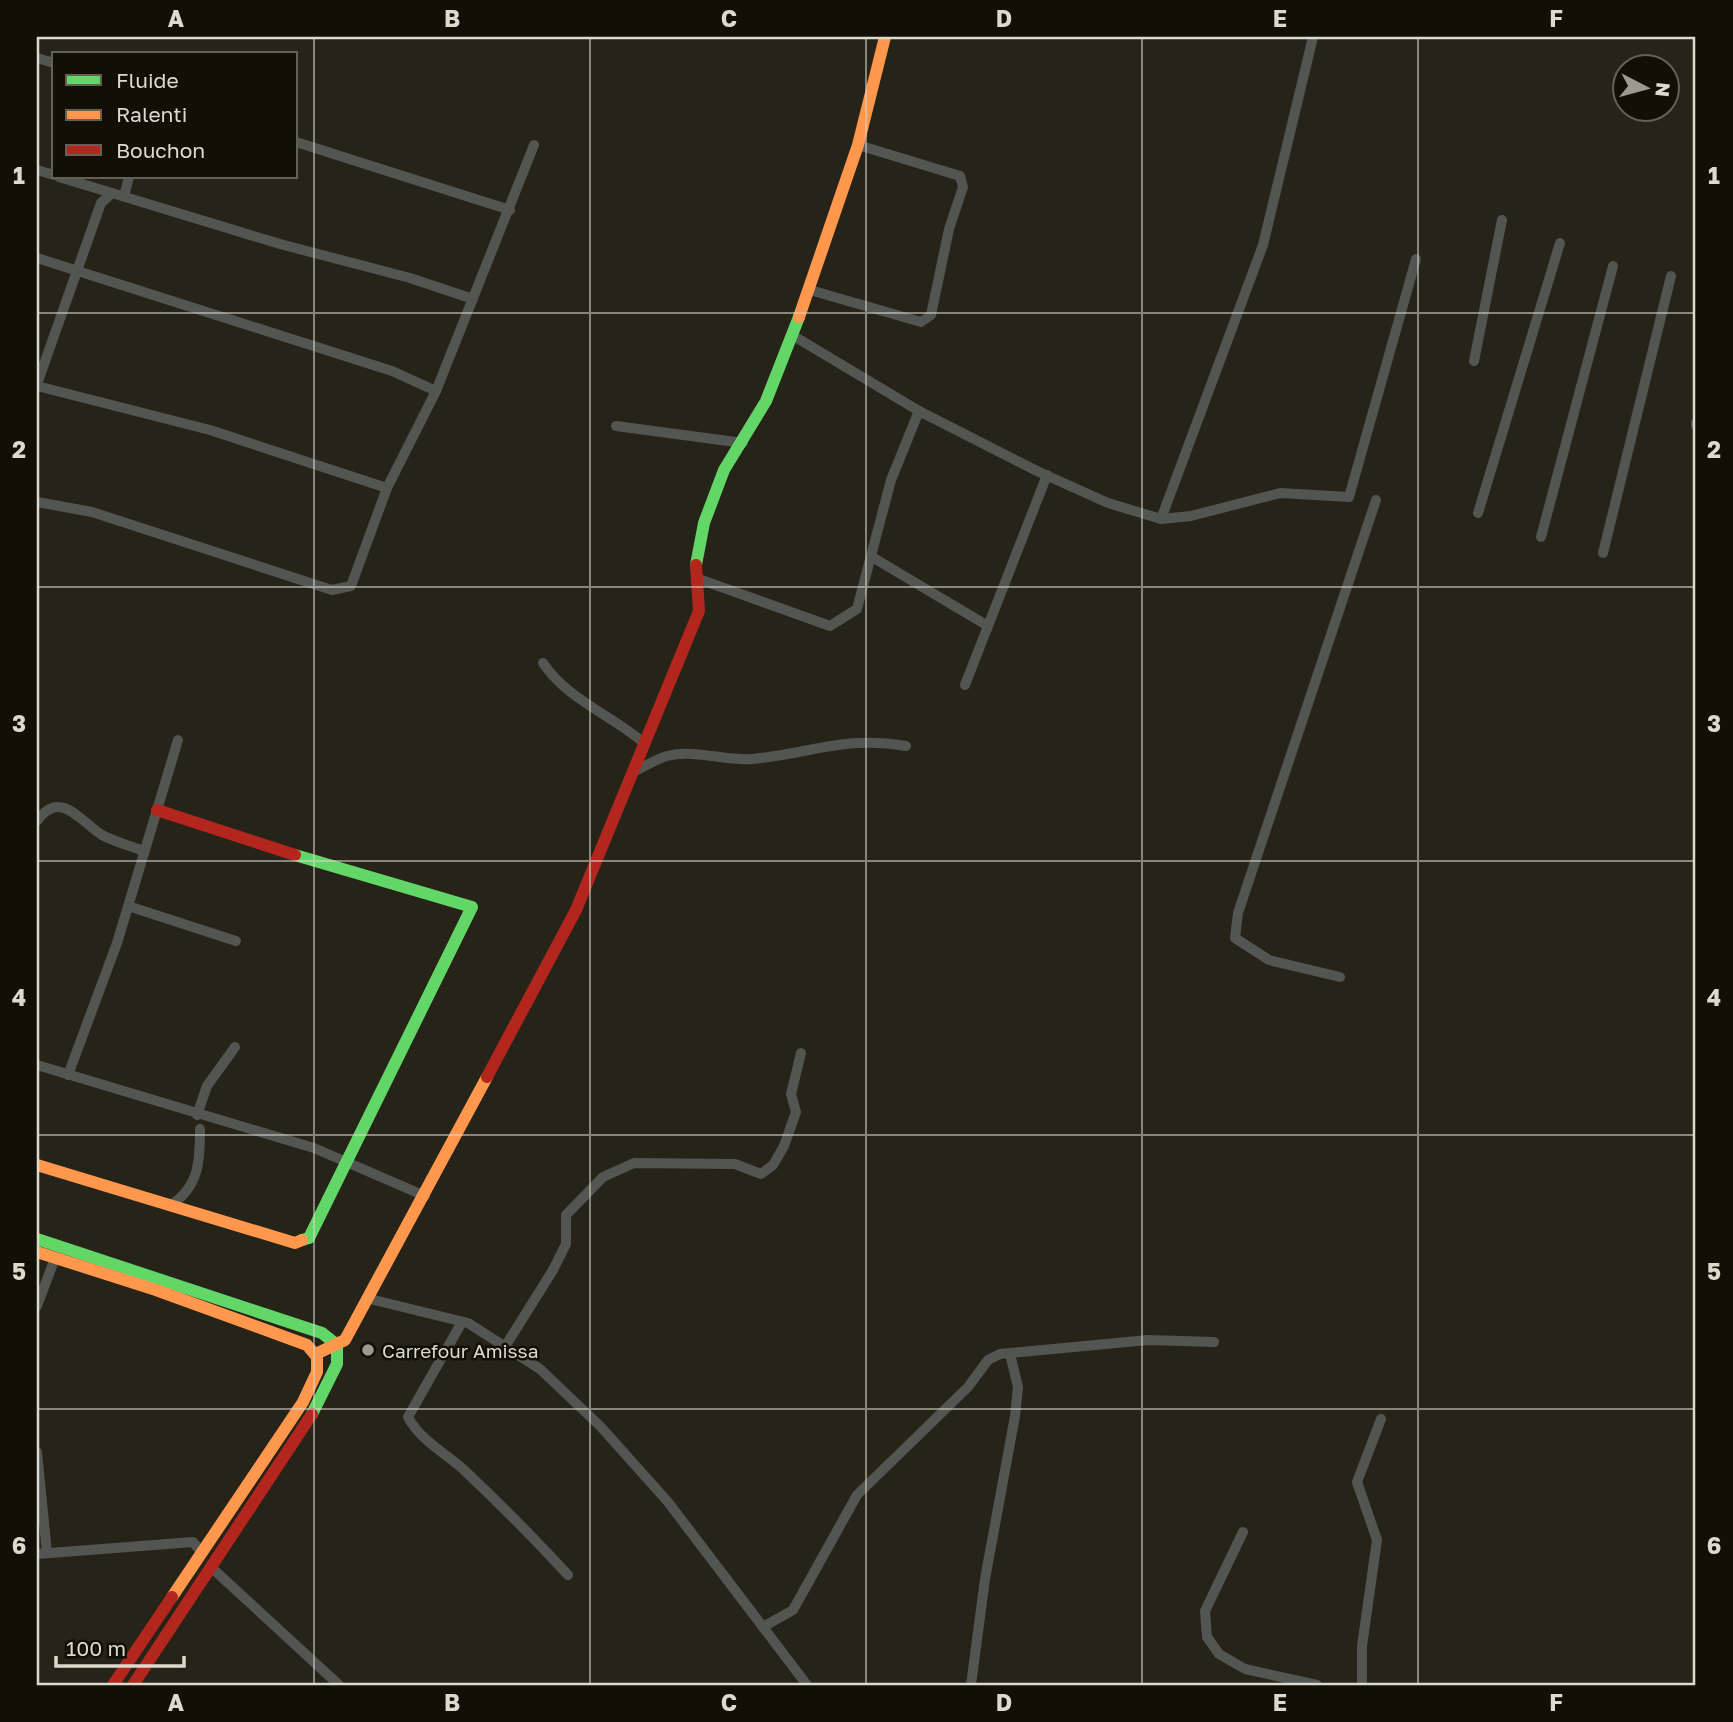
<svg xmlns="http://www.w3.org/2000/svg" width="1733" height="1722" font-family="'Golos Text',sans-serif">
	<rect width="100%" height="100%" fill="#262319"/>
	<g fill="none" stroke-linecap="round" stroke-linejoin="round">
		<g stroke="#535552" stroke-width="10">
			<polyline points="37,58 54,63"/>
			<polyline points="296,142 510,210"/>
			<polyline points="37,170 54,175"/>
			<polyline points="59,177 112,193"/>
			<polyline points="124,196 129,177"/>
			<polyline points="37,258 392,371 436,391"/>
			<polyline points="810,290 921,322 931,315 949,229 963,187 960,176 858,145"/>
			<polyline points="792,335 919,411 1039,472 1108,503 1161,519 1191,516 1280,493 1349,497 1416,259"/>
			<polyline points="1474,361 1502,220"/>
			<polyline points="37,384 101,203 112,193 280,244 410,278 473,299"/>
			<polyline points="37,386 210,430 387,488 436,391 534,145"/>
			<polyline points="1696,425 1696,423"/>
			<polyline points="616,426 743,443"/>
			<polyline points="37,502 92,512 332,590 351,586 387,488"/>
			<polyline points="1478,513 1560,243"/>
			<polyline points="1161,519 1263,245 1313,37"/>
			<polyline points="1541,537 1613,266"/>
			<polyline points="1603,553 1671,276"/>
			<polyline points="872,557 988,626 965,685"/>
			<polyline points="699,579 830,626 857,609 891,480 919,411"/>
			<polyline points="988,626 1047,475"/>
			<path d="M543 663C568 700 610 714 644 743"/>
			<path d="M633 772C644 767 656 759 667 756 694 749 725 761 752 759 809 754 846 735 906 746"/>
			<path d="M37 821C60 788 81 822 102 835 115 842 131 846 144 851"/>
			<polyline points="128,906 236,941"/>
			<polyline points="1340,977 1269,960 1235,938 1238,913 1376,500"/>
			<polyline points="37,1065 314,1148 425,1196"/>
			<polyline points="68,1075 117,943 178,740"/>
			<polyline points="197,1115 207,1086 235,1047"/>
			<path d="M169 1206C199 1188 200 1162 200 1129"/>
			<polyline points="370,1299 468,1323 540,1369 601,1427 668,1502 807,1685"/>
			<polyline points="37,1306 55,1258"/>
			<path d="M462 1322 408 1417C420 1440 444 1452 463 1469 499 1503 534 1538 568 1575"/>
			<polyline points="506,1345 553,1270 566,1244 566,1215 603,1177 634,1163 735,1164 761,1174 773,1165 784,1146 796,1112 791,1094 801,1053"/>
			<polyline points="37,1452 47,1553"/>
			<polyline points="1243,1532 1205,1611 1207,1637 1219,1654 1245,1669 1317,1685"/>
			<polyline points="37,1554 193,1542 202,1553"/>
			<polyline points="212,1568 339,1685"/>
			<polyline points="763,1627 793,1610 857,1495 968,1387 988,1360 1000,1354 1148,1340 1214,1342"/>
			<polyline points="971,1685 985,1579 1015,1416 1018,1387 1010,1354"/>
			<polyline points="1362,1685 1362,1646 1377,1540 1357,1482 1381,1419"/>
		</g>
		<g stroke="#63d668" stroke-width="12">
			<polyline points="696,565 704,523 724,470 766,401 799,317"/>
			<polyline points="295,855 472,907 309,1238 302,1240"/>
			<polyline points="37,1239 322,1333 337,1345 337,1364 312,1414"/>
		</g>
		<g stroke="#ff974d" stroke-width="12">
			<polyline points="799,317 858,145 885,37"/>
			<polyline points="37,1165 295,1243 302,1240"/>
			<polyline points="37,1252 156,1290 307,1345 317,1357 317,1372 303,1402 172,1597"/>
			<polyline points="318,1353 345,1340 487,1077"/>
		</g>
		<g stroke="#b3261e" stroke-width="12">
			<polyline points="157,810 295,855"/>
			<polyline points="487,1077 576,910 699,611 696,565"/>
			<polyline points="113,1685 172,1597"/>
			<polyline points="133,1685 312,1414"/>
		</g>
	</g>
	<path fill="none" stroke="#dcd9cd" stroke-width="2" stroke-opacity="0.55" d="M314 37V1685M590 37V1685M866 37V1685M1142 37V1685M1418 37V1685M37 313H1696M37 587H1696M37 861H1696M37 1135H1696M37 1409H1696"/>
	<circle fill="#9c998e" stroke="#120f07" stroke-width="2.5" cx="368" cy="1350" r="7"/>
	<g text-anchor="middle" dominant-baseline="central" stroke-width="5" stroke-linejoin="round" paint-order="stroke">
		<g font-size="19" fill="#dcd9cd" stroke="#120f07" text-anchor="start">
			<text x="382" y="1350">Carrefour Amissa</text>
		</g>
	</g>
	<rect width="1733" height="1722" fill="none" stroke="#120f07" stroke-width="77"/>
	<rect x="52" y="52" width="245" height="126" fill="#120f07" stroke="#636056" stroke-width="2"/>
	<rect x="66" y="75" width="35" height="10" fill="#63d668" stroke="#636056" stroke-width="2"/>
	<text x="116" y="88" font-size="21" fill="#dcd9cd">Fluide</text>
	<rect x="66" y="110" width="35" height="10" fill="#ff974d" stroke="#636056" stroke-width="2"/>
	<text x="116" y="122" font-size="21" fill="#dcd9cd">Ralenti</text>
	<rect x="66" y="145" width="35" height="10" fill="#b3261e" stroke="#636056" stroke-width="2"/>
	<text x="116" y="158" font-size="21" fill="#dcd9cd">Bouchon</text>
	<g transform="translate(1646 88) rotate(96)"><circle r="33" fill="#120f07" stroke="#636056" stroke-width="2"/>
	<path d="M0-5L12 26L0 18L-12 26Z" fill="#9c998e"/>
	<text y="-10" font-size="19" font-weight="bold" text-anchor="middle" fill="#dcd9cd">N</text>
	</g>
	<path d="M56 1656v10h128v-10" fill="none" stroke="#dcd9cd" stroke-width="3.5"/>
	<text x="66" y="1656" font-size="21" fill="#dcd9cd" stroke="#120f07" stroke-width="5" paint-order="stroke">100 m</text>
	<rect x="38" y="38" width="1656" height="1646" fill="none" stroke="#dcd9cd" stroke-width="2.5"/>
	<g font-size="23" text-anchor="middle" font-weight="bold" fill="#dcd9cd">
		<text x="176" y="27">A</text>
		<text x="452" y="27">B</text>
		<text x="729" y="27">C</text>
		<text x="1004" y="27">D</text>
		<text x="1280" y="27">E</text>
		<text x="1556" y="27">F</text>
		<text x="19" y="184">1</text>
		<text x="1714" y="184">1</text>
		<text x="19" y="458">2</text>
		<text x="1714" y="458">2</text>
		<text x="19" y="732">3</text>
		<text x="1714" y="732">3</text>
		<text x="19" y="1006">4</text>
		<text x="1714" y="1006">4</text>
		<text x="19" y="1280">5</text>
		<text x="1714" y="1280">5</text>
		<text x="19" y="1554">6</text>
		<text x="1714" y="1554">6</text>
		<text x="176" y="1711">A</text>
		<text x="452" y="1711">B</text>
		<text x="729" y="1711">C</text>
		<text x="1004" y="1711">D</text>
		<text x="1280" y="1711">E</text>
		<text x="1556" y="1711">F</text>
	</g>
</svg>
